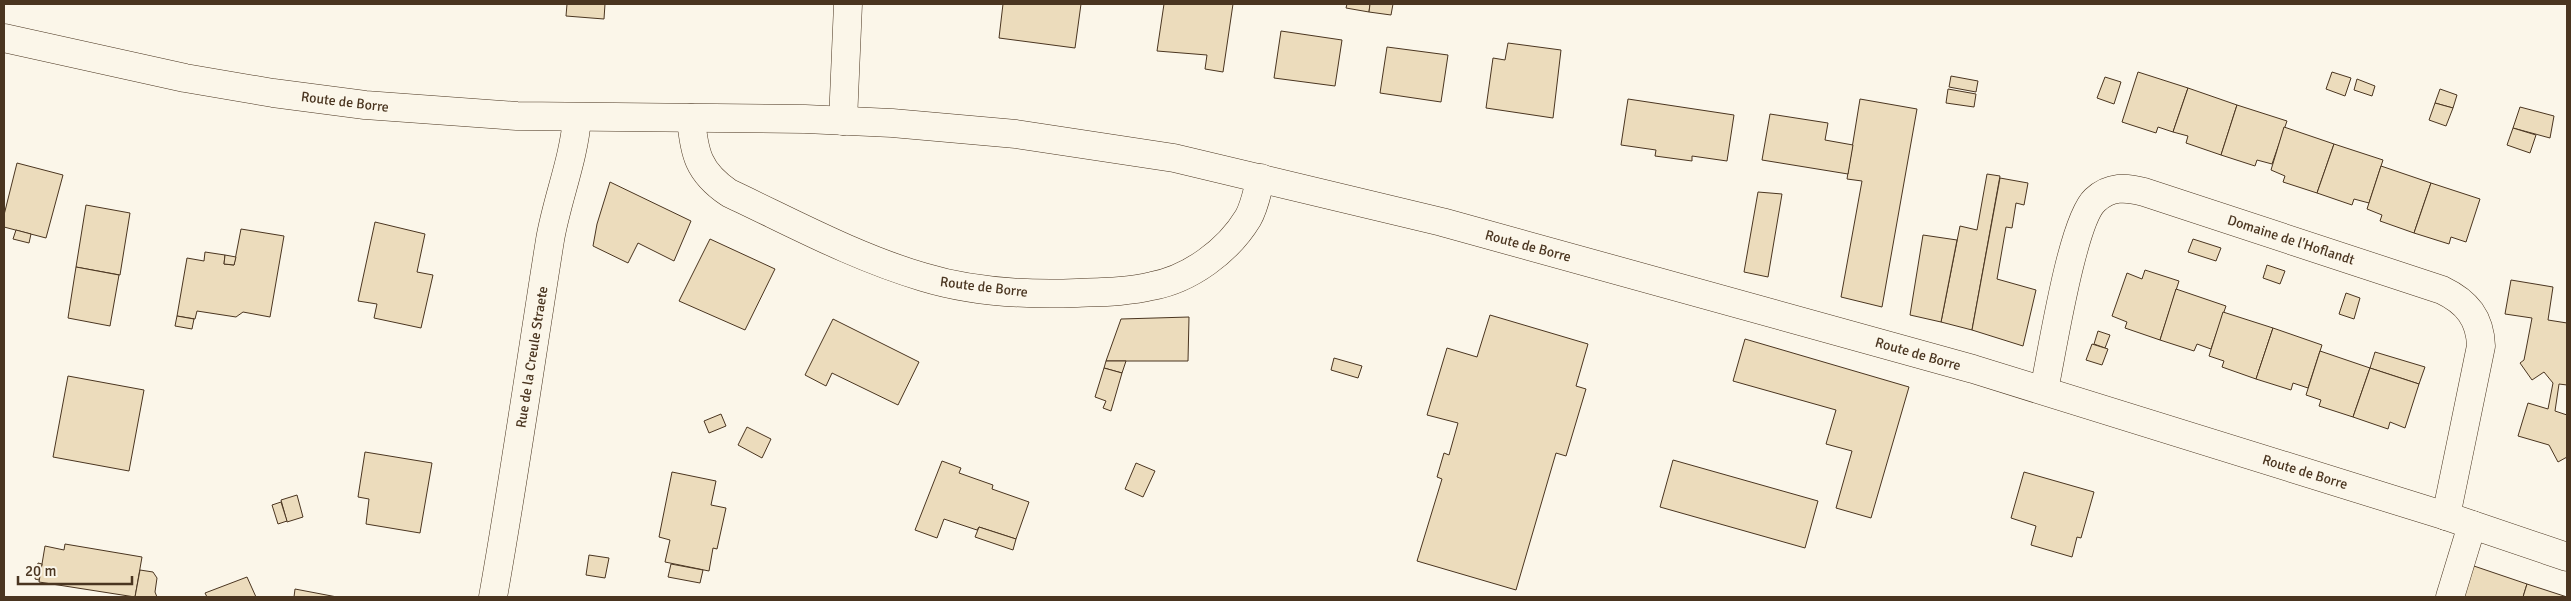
<svg xmlns="http://www.w3.org/2000/svg" width="2571" height="601" font-family="Signika,sans-serif">
	<rect width="100%" height="100%" fill="#fbf6e9"/>
	<g fill="#ecdcbc" stroke="#4a3520">
		<polygon points="567,4 605,4 604,19 566,16"/>
		<polygon points="1003,4 1081,4 1075,48 999,38"/>
		<polygon points="1164,4 1233,4 1223,72 1205,69 1207,55 1157,51"/>
		<polygon points="1347,4 1370,4 1369,12 1346,8"/>
		<polygon points="1370,4 1393,4 1391,15 1369,12"/>
		<polygon points="1281,31 1342,40 1335,86 1274,78"/>
		<polygon points="1508,43 1561,50 1553,118 1486,108 1493,58 1505,60"/>
		<polygon points="1387,47 1448,55 1441,102 1380,93"/>
		<polygon points="2138,72 2188,88 2173,132 2158,127 2156,133 2122,122"/>
		<polygon points="2332,72 2351,78 2345,96 2326,89"/>
		<polygon points="1951,76 1978,81 1976,92 1949,87"/>
		<polygon points="2105,77 2121,82 2114,104 2097,98"/>
		<polygon points="2357,79 2375,86 2372,96 2354,90"/>
		<polygon points="2188,88 2237,105 2221,155 2186,143 2188,136 2173,132"/>
		<polygon points="1948,89 1976,94 1974,107 1946,103"/>
		<polygon points="2440,89 2457,95 2453,108 2435,103"/>
		<polygon points="1628,99 1734,115 1727,161 1692,156 1692,161 1655,156 1656,150 1621,145"/>
		<polygon points="1860,99 1917,109 1882,307 1841,297 1862,181 1847,179"/>
		<polygon points="2435,103 2453,108 2446,126 2429,120"/>
		<polygon points="2237,105 2287,121 2272,164 2257,160 2255,166 2221,155"/>
		<polygon points="2520,107 2554,116 2550,138 2513,128"/>
		<polygon points="1770,114 1828,123 1825,140 1853,145 1848,174 1762,160"/>
		<polygon points="2284,127 2334,144 2317,193 2283,182 2285,176 2271,170"/>
		<polygon points="2513,128 2536,135 2530,153 2507,145"/>
		<polygon points="2334,144 2383,160 2369,203 2354,199 2352,205 2317,193"/>
		<polygon points="17,163 63,175 46,238 4,227 4,215"/>
		<polygon points="2381,166 2431,183 2414,233 2380,221 2382,215 2367,209"/>
		<polygon points="1987,174 2000,176 1972,330 1941,322 1960,226 1977,230"/>
		<polygon points="2000,178 2028,183 2024,205 2016,203 2012,228 2006,227 1997,279 2036,290 2023,346 1972,330"/>
		<polygon points="610,182 691,221 674,261 638,243 628,263 593,246 597,224"/>
		<polygon points="2431,183 2480,199 2466,242 2451,237 2449,244 2414,233"/>
		<polygon points="1758,192 1782,194 1768,277 1744,272"/>
		<polygon points="86,205 130,213 120,275 76,267"/>
		<polygon points="375,222 425,234 417,272 433,275 421,328 374,318 377,304 358,301"/>
		<polygon points="241,229 284,236 270,317 243,312 236,317 197,311 195,319 177,316 187,258 204,261 205,252 225,255 224,264 234,265"/>
		<polygon points="16,230 31,234 29,243 13,239"/>
		<polygon points="1923,235 1957,240 1941,322 1910,315"/>
		<polygon points="710,239 775,269 745,330 679,301"/>
		<polygon points="2193,239 2221,248 2216,261 2188,252"/>
		<polygon points="225,255 236,257 234,265 224,264"/>
		<polygon points="2267,265 2285,271 2280,284 2263,278"/>
		<polygon points="76,267 119,275 110,326 68,318"/>
		<polygon points="2145,270 2179,281 2160,340 2125,328 2127,322 2112,316 2127,273 2142,279"/>
		<polygon points="2511,280 2553,287 2548,320 2567,323 2567,385 2559,384 2555,411 2567,415 2567,457 2558,462 2549,445 2518,436 2528,403 2548,409 2553,383 2544,372 2532,380 2520,363 2524,360 2532,318 2505,314"/>
		<polygon points="2176,289 2226,306 2211,349 2197,344 2194,351 2160,340"/>
		<polygon points="2346,293 2360,298 2354,319 2339,314"/>
		<polygon points="2223,312 2273,328 2256,379 2222,367 2224,361 2209,356"/>
		<polygon points="1490,315 1588,344 1576,386 1586,389 1566,456 1556,453 1516,590 1417,561 1442,479 1437,477 1444,453 1449,455 1458,423 1427,415 1447,348 1477,357"/>
		<polygon points="177,316 194,319 192,329 175,326"/>
		<polygon points="1189,317 1188,361 1106,361 1121,319"/>
		<polygon points="833,319 919,362 898,405 832,373 826,386 805,375"/>
		<polygon points="2273,328 2322,345 2308,388 2293,383 2291,390 2256,379"/>
		<polygon points="2098,331 2110,335 2105,348 2094,344"/>
		<polygon points="1745,339 1909,387 1871,518 1836,508 1852,451 1826,444 1836,410 1733,381"/>
		<polygon points="2092,344 2108,349 2102,365 2086,360"/>
		<polygon points="2320,351 2370,368 2353,417 2319,406 2321,400 2306,395"/>
		<polygon points="2375,352 2425,367 2419,384 2370,368"/>
		<polygon points="1334,358 1362,366 1358,378 1331,370"/>
		<polygon points="1106,361 1126,361 1122,373 1104,368"/>
		<polygon points="1104,368 1122,373 1111,411 1103,408 1106,401 1095,397"/>
		<polygon points="2370,368 2419,384 2405,428 2390,422 2388,429 2353,417"/>
		<polygon points="68,376 144,390 129,471 53,457"/>
		<polygon points="721,414 726,426 709,433 704,421"/>
		<polygon points="747,427 771,439 762,458 738,445"/>
		<polygon points="365,452 432,463 420,533 366,524 369,499 358,497"/>
		<polygon points="1673,460 1818,501 1805,548 1660,507"/>
		<polygon points="942,461 961,468 959,473 993,485 992,489 1029,502 1016,539 979,527 977,530 944,519 937,538 915,530"/>
		<polygon points="1136,463 1155,471 1143,497 1125,489"/>
		<polygon points="672,472 716,481 711,505 726,508 717,549 713,548 709,571 665,562 670,540 659,537"/>
		<polygon points="2024,472 2094,492 2081,538 2077,537 2072,557 2031,545 2036,526 2011,518"/>
		<polygon points="297,495 303,517 287,522 281,500"/>
		<polygon points="281,502 287,521 278,524 272,505"/>
		<polygon points="979,527 1016,539 1013,550 975,537"/>
		<polygon points="65,544 142,557 135,597 39,582 45,546 64,550"/>
		<polygon points="589,555 609,558 605,578 586,575"/>
		<polygon points="38,563 42,564 39,580 35,579"/>
		<polygon points="671,564 703,570 700,583 668,577"/>
		<polygon points="2468,564 2527,584 2523,597 2458,597"/>
		<polygon points="140,570 153,572 157,578 155,592 157,597 135,597"/>
		<polygon points="247,577 256,597 207,597 205,593"/>
		<polygon points="2527,584 2567,597 2523,597"/>
		<polygon points="295,589 337,597 294,597"/>
	</g>
	<g fill="none" stroke-linecap="round" stroke-linejoin="round">
		<g stroke="#4a3520" stroke-width="29">
			<g id="street">
				<path d="M691 118C694 153 698 172 729 193 793 223 855 257 923 277 972 292 1026 295 1077 293 1102 292 1127 292 1152 286 1190 279 1228 251 1248 218 1255 206 1257 191 1261 178"/>
				<polyline points="843,121 848,4"/>
				<path d="M2044 390C2052 353 2072 221 2095 200 2110 186 2126 187 2144 192L2442 290C2467 302 2480 318 2481 346L2446 516"/>
				<path d="M493 597C514 479 531 359 550 240 557 199 574 159 577 118"/>
				<polyline points="2450,597 2472,525"/>
			</g>
		</g>
		<g stroke="#4a3520" stroke-width="29">
			<polyline id="secondary" points="4,38 185,78 273,93 365,105 517,116 805,119 892,123 1016,134 1174,158 1442,222 1973,369 2446,516 2567,557"/>
		</g>
		<use href="#street" stroke="#fbf6e9" stroke-width="28"/>
		<use href="#secondary" stroke="#fbf6e9" stroke-width="28"/>
	</g>
	<g text-anchor="middle" dominant-baseline="central" stroke-width="4" stroke-linejoin="round" paint-order="stroke">
		<g font-size="14" fill="#4a3520" stroke="#fbf6e9">
			<text transform="translate(345 102) rotate(7)">Route de Borre</text>
			<text transform="translate(2291 240) rotate(18)">Domaine de l'Hoflandt</text>
			<text transform="translate(1528 246) rotate(15)">Route de Borre</text>
			<text transform="translate(984 287) rotate(7)">Route de Borre</text>
			<text transform="translate(1918 354) rotate(16)">Route de Borre</text>
			<text transform="translate(532 357) rotate(-81)">Rue de la Creule Straete</text>
			<text transform="translate(2305 472) rotate(17)">Route de Borre</text>
		</g>
	</g>
	<rect width="2571" height="601" fill="none" stroke="#4a3520" stroke-width="10"/>
	<path d="M18 576v8h114v-8" fill="none" stroke="#4a3520" stroke-width="2.5"/>
	<text x="25" y="576" font-size="15" fill="#4a3520" stroke="#fbf6e9" stroke-width="4" paint-order="stroke">20 m</text>
</svg>
